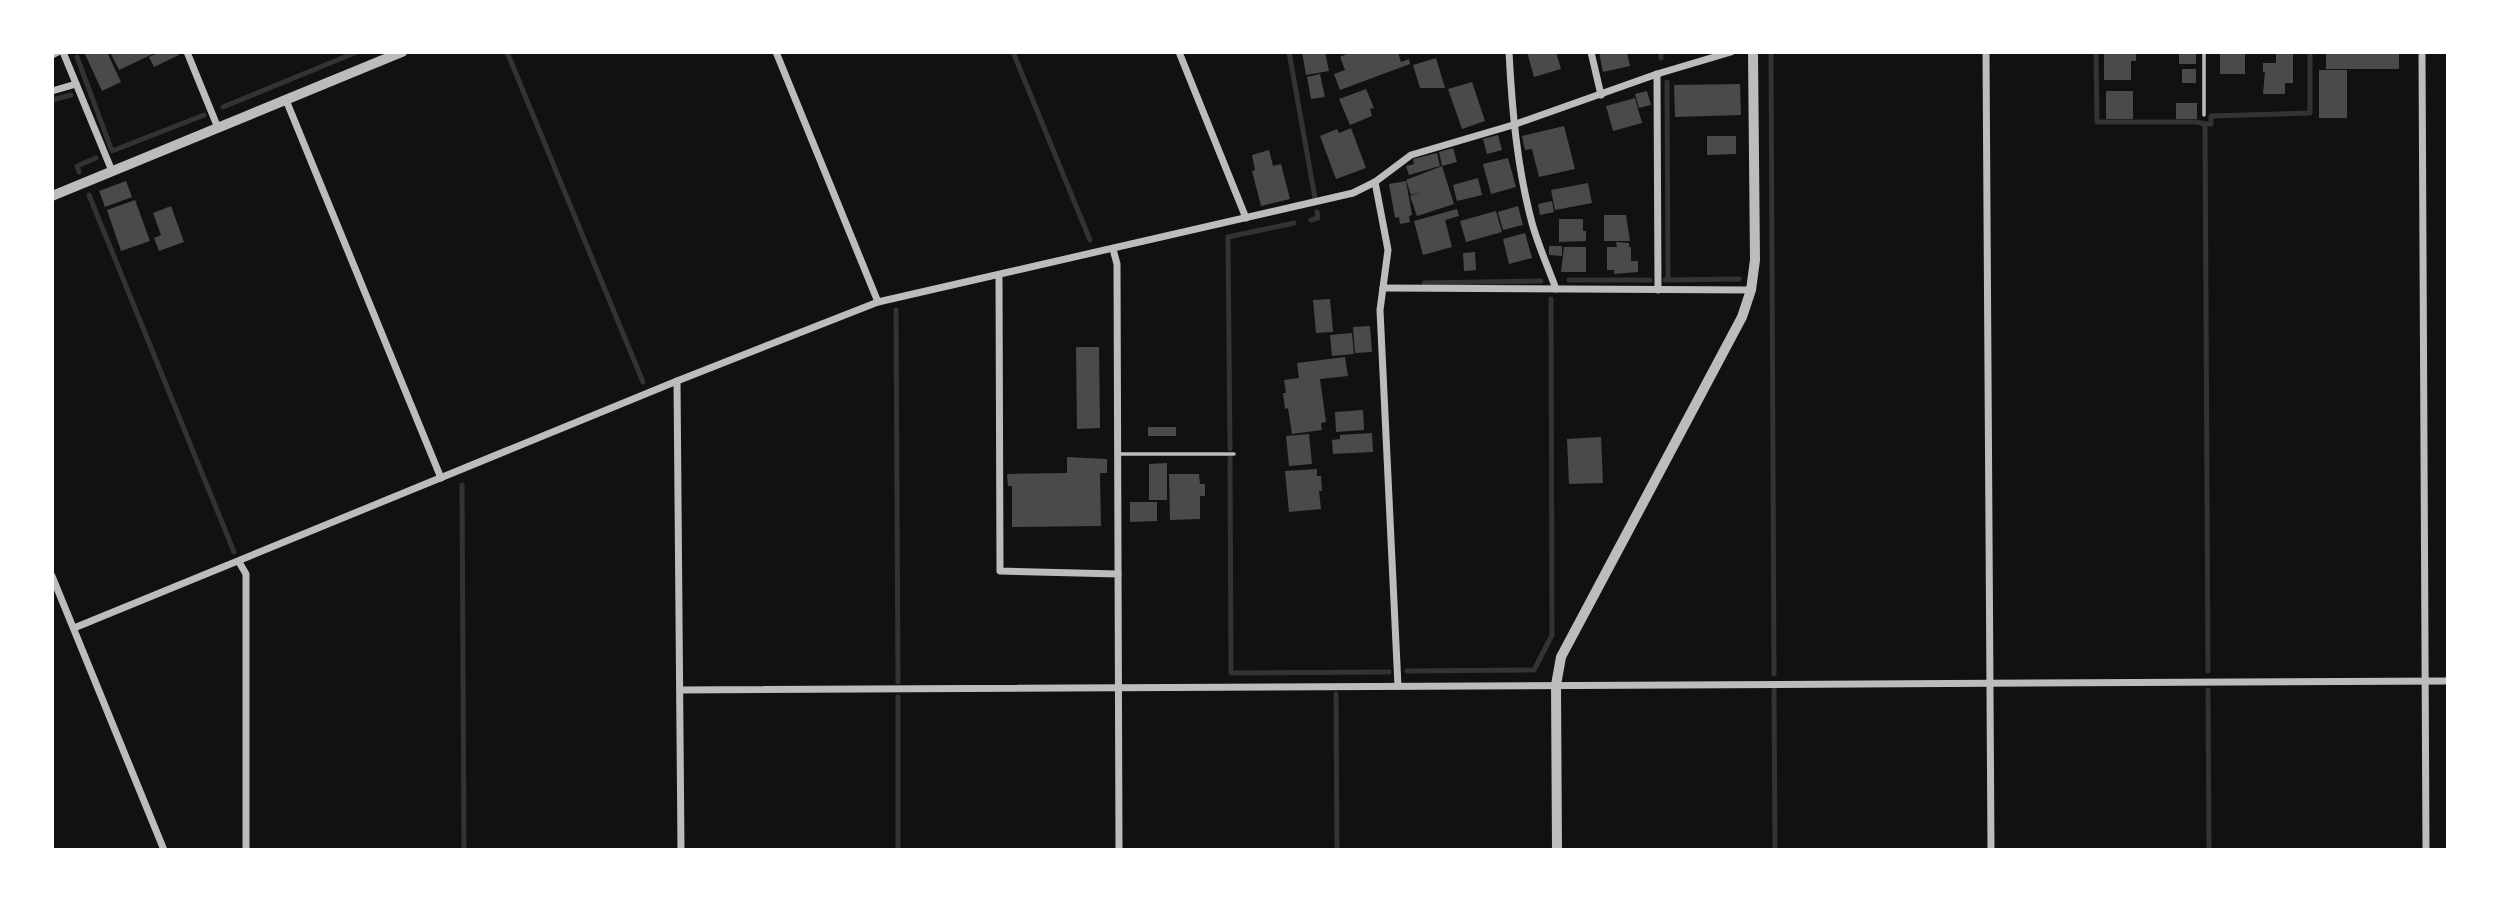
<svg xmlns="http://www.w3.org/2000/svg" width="2500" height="902" font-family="'Source Sans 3',sans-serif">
	<rect width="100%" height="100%" fill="#111"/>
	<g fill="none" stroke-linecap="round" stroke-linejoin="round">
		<g stroke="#333" stroke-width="5">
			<polyline points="507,52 643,382"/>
			<polyline points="1013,52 1090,240"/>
			<polyline points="1289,52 1315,198"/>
			<polyline points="1661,52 1661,58"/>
			<polyline points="1771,52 1774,674"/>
			<polyline points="2096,52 2097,122 2197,122 2205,124"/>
			<polyline points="77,57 112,151 204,115"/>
			<polyline points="1667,82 1668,280"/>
			<polyline points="52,100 71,95"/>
			<polyline points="223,107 357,52"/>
			<polyline points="79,172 77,166 96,158"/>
			<polyline points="89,195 234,552"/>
			<polyline points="1311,220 1318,218 1317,212"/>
			<polyline points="1569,280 1650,280"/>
			<polyline points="1665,280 1739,279"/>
			<polyline points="1424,283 1541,281"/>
			<polyline points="896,310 898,682"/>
			<polyline points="1230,449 1228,237 1294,223"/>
			<polyline points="1230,458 1231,673 1389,672"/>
			<polyline points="462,485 464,850"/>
			<polyline points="1407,671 1534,670 1552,635 1551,299"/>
			<polyline points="2208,671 2205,124 2211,124 2211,116 2310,113 2310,52"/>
			<polyline points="1774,690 1775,850"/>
			<polyline points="2208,690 2209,850"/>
			<polyline points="1336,694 1337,850"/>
			<polyline points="898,697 898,850"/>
		</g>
	</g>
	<g fill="#4a4a4a">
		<polygon points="84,52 107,52 121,82 102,91"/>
		<polygon points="110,52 157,52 119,70"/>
		<polygon points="159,52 178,52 179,55 154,67 149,57"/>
		<polygon points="1302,52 1325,52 1329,71 1306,75"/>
		<polygon points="1351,52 1398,52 1401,62 1409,59 1410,64 1340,90 1334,74 1345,70 1340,57"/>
		<polygon points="1527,52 1556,52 1561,69 1534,77"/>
		<polygon points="1599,52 1627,52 1630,66 1603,72"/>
		<polygon points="2104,52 2136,52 2136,61 2131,61 2131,80 2104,80"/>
		<rect x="2179" y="52" width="17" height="12"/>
		<rect x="2220" y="52" width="25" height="22"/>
		<rect x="2326" y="52" width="73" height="17"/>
		<polygon points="2276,54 2293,54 2293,83 2285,83 2285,94 2263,94 2265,72 2263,72 2263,63 2276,63"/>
		<polygon points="1436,58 1445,88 1420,88 1413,65"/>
		<rect x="2182" y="69" width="14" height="14"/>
		<rect x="2319" y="70" width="28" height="48"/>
		<polygon points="1320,74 1325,97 1311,99 1307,77"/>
		<polygon points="1472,82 1485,121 1462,129 1448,89"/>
		<polygon points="1740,84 1741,115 1675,117 1674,85"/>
		<polygon points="1366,89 1374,108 1370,109 1372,116 1350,125 1339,99"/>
		<polygon points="1647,91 1651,105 1639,108 1635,94"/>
		<rect x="2106" y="91" width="27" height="28"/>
		<polygon points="1635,98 1642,123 1613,131 1606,106"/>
		<rect x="2176" y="103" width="21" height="16"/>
		<polygon points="1564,126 1575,169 1539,177 1532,149 1525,150 1522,136"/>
		<polygon points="1351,128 1366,168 1336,179 1320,136 1337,129 1339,133"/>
		<polygon points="1498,135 1502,150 1487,154 1483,139"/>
		<polygon points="1707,136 1736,136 1736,154 1707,155"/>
		<polygon points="1453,148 1457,162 1442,166 1439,152"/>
		<polygon points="1269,150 1273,166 1281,164 1290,199 1261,206 1252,171 1255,170 1252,155"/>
		<polygon points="1437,153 1440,166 1409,175 1406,166 1414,164 1413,159"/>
		<polygon points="1508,158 1516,187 1491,194 1483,164"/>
		<polygon points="1442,166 1454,204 1417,216 1410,196 1422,192 1411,195 1406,180"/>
		<polygon points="1478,178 1482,195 1457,201 1453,185"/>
		<polygon points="126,181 132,197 105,207 99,191"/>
		<polygon points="1406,181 1412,215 1409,216 1410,222 1400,224 1399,217 1395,218 1389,184"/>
		<polygon points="1588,183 1592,203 1555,210 1551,190"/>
		<polygon points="135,200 150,241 121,251 107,210"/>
		<polygon points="1552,201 1554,212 1540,215 1538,204"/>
		<polygon points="171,206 184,242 159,251 154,238 161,235 153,213"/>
		<polygon points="1518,206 1523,225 1503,230 1498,212"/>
		<polygon points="1457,209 1459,216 1445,220 1452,247 1423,255 1414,221"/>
		<polygon points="1496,211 1502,232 1466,242 1460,221"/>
		<polygon points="1604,215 1626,215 1630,241 1604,241"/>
		<polygon points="1559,219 1583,219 1583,231 1586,231 1586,241 1559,242"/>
		<polygon points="1525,233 1532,258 1509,264 1503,239"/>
		<polygon points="1616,242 1629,243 1629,247 1631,247 1631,261 1638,261 1638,272 1614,274 1614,270 1607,270 1607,247 1617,247"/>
		<polygon points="1549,246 1562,246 1562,256 1549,255"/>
		<polygon points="1564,247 1586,247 1586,272 1561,272"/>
		<polygon points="1475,252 1476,270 1464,271 1463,253"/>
		<polygon points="1330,299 1333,332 1316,333 1313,300"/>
		<polygon points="1370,326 1372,352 1355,353 1353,327"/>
		<polygon points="1352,333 1354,354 1332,356 1330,335"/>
		<polygon points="1076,347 1099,347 1100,428 1077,429"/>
		<polygon points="1345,357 1348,376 1320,379 1326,422 1321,423 1322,430 1292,434 1288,408 1285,409 1283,393 1286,393 1284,380 1299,378 1297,363"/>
		<polygon points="1363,410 1364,430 1336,432 1335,412"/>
		<rect x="1148" y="427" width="28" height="9"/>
		<polygon points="1372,433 1373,452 1333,454 1332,440 1340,439 1340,435"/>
		<polygon points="1309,434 1312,464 1289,466 1286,436"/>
		<polygon points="1601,437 1603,483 1569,484 1567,439"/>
		<polygon points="1067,457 1107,459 1107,473 1100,473 1101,526 1012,527 1012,486 1008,486 1007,474 1067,473"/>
		<polygon points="1167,463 1167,500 1149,500 1149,464"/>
		<polygon points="1317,469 1317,476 1321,476 1322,491 1319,491 1321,509 1289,512 1285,471"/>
		<polygon points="1169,474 1199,474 1200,484 1205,484 1205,496 1200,496 1200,519 1170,520"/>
		<polygon points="1130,502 1157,502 1157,521 1130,522"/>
	</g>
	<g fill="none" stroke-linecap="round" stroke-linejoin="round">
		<g stroke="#bcbcbc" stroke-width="3.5">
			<polyline points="52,57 62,52"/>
			<polyline points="2204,115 2204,52"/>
			<polyline points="1118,454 1234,454"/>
		</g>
		<g stroke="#bcbcbc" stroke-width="7">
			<polyline points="63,52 112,171"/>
			<polyline points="187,52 218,128"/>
			<polyline points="776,52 878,302"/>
			<polyline points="1179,52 1246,218"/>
			<path d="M1509 52C1512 110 1517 167 1532 223 1538 245 1548 267 1556 289"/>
			<polyline points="1591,52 1601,95"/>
			<polyline points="1986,52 1991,850"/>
			<polyline points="2422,52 2426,850"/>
			<polyline points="1657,74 1658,290"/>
			<polyline points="52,91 76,84"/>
			<polyline points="286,100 441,478"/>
			<polyline points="1375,182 1388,250 1380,310 1398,686"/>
			<polyline points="1113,249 1117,264 1119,850"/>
			<polyline points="999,275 1000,571 1118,574"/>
			<polyline points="1383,288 1751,290"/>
			<polyline points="677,381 681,850"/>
			<polyline points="239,562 246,574 246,850"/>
			<polyline points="52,576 164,850"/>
			<polyline points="74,628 677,381 878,302 1353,193 1375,182 1411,155 1513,125 1657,74 1731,52"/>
			<polyline points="680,690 2448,681"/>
		</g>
		<g stroke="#bcbcbc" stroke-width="10">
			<polyline points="52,196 402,52"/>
			<polyline points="1557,850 1556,685 1561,657 1742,317 1751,290 1755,260 1753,52"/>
		</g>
	</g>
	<rect width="2500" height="902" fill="none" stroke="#ffffff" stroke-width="108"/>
</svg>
